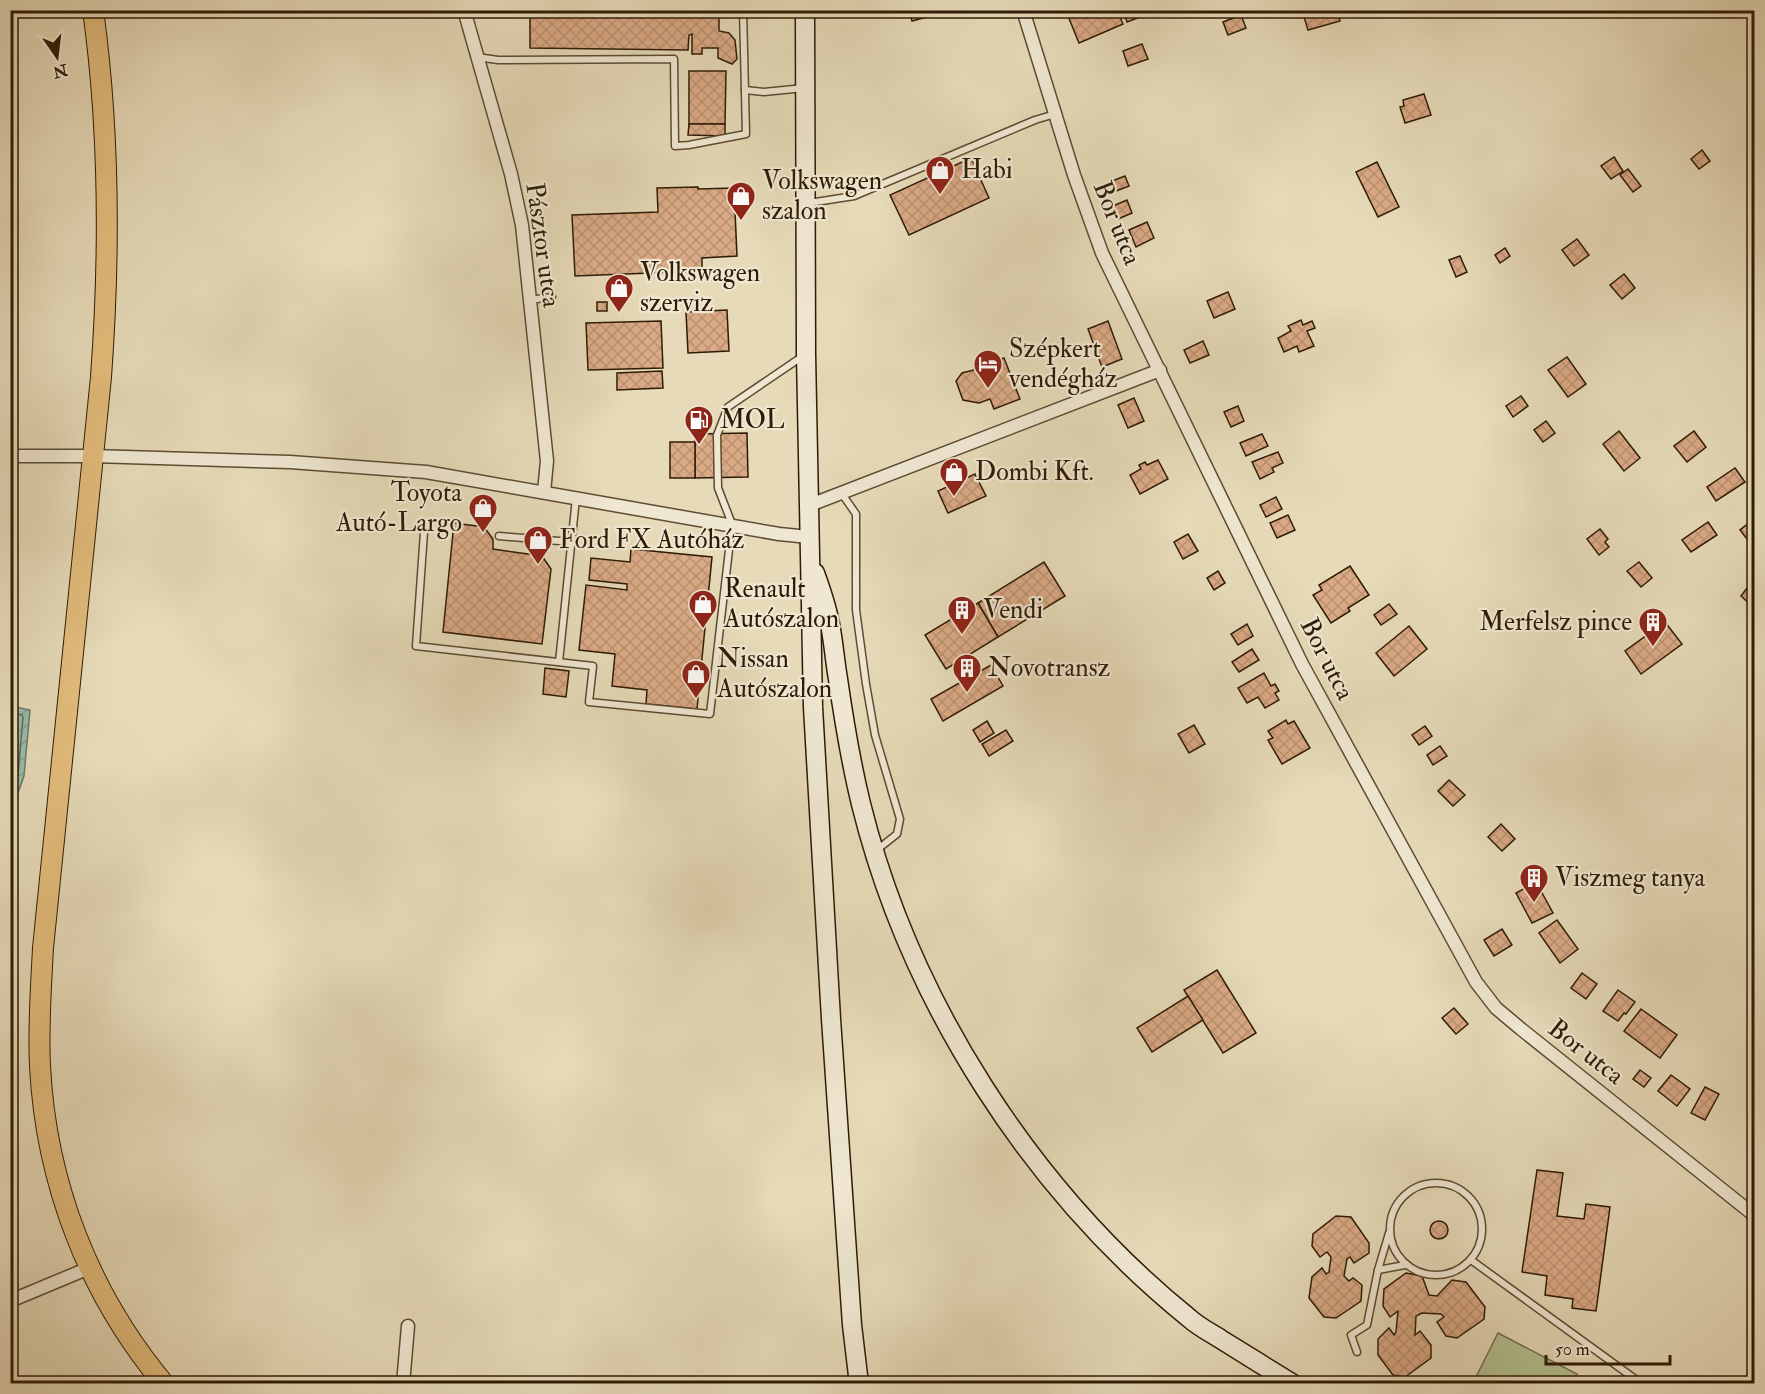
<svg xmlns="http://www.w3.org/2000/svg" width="1765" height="1394" font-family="'IM FELL Double Pica',serif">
	<defs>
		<pattern id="water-waves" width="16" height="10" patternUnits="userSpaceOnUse" patternTransform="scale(1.5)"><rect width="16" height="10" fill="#97bbaa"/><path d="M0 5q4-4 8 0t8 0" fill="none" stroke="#82a091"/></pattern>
		<pattern id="building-cross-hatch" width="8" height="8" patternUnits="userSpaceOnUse" patternTransform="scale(1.5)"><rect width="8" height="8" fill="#daa985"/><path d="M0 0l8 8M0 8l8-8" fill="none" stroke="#bb9171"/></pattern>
	</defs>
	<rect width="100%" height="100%" fill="#e6dab8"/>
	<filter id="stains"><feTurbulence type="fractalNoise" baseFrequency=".00333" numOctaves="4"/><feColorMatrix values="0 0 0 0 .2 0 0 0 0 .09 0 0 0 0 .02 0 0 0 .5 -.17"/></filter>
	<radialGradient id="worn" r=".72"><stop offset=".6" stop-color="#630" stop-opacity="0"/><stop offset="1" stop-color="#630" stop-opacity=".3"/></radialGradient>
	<polygon fill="#b3c090" stroke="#716e4a" stroke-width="1.5" points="1498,1333 1577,1374 1572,1383 1473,1383"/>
	<polygon fill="url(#water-waves)" stroke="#6d7b68" stroke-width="1.5" points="11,706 30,710 24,776 11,812"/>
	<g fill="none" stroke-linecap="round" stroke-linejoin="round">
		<polyline stroke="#636b58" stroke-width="1.5" points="10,712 22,715 23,717 18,775 10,795"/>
	</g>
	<g fill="url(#building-cross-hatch)" stroke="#2f1b05" stroke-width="1.5">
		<polygon points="647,10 726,10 726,13 719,13 719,31 729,33 735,40 737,59 732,64 718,58 718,48 702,48 702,54 692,54 692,34 689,35 688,50 530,48 530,12 646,14"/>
		<polygon points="909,10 942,10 942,13 912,21"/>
		<polygon points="1080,10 1117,10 1123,24 1079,43 1068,16"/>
		<polygon points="1123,10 1141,10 1143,16 1127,22"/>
		<polygon points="1302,10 1337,10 1340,21 1308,30"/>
		<polygon points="1241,15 1246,28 1228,35 1223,22"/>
		<polygon points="1142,44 1148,59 1128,66 1123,51"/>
		<polygon points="689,71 726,71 725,124 689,124"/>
		<polygon points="1424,94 1431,115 1405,123 1400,107 1404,106 1403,100"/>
		<polygon points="689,124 725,124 725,136 688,135"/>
		<polygon points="1702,150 1710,161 1699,169 1691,159"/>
		<polygon points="1614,157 1623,171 1611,179 1601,166"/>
		<polygon points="971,158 989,198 909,235 890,195"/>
		<polygon points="1377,162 1399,207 1378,217 1356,172"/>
		<polygon points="1628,169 1641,186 1633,192 1620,175"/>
		<polygon points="1125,176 1129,186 1111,193 1107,183"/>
		<polygon points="698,187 698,189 734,188 737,256 702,258 702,271 575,276 572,215 658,212 657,188"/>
		<polygon points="1127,200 1132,213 1118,219 1113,206"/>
		<polygon points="1147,222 1154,238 1136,247 1129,230"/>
		<polygon points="1577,239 1589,255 1574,266 1562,250"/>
		<polygon points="1505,248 1510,256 1500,263 1495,255"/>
		<polygon points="1460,256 1467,272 1456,277 1449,260"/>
		<polygon points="1624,274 1635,288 1622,299 1610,285"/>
		<polygon points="1228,292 1235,309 1214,318 1207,301"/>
		<rect x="597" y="302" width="10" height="9"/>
		<polygon points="727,310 729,351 688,353 686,312"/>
		<polygon points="1301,320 1303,325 1312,321 1315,328 1307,331 1314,346 1299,352 1297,346 1284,352 1278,338 1291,331 1288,326"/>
		<polygon points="661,321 663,368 588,370 586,323"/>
		<polygon points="1108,321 1122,359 1102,367 1088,329"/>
		<polygon points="1203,341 1209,355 1190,363 1184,350"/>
		<polygon points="1567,357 1586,384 1568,397 1548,370"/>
		<polygon points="1004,358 1020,399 994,409 990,399 979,403 963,400 956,381 962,373 978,369 979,363 984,360 991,363"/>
		<polygon points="662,371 663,388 617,390 617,373"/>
		<polygon points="1521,396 1528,406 1513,417 1506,406"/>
		<polygon points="1134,398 1144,421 1128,428 1118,405"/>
		<polygon points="1238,406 1244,421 1231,427 1224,412"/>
		<polygon points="1546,421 1555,433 1543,442 1534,430"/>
		<polygon points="1619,431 1640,458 1624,471 1603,444"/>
		<polygon points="1694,431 1706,447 1687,462 1674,446"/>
		<polygon points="747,433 748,477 695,478 695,434"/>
		<polygon points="1262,434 1268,446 1246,456 1240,443"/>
		<rect x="670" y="442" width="25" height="36"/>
		<polygon points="1278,452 1283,463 1272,468 1274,472 1260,479 1252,462"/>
		<polygon points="1158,460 1168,479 1140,494 1130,475 1141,469 1139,465 1145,462 1147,465"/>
		<polygon points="1735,468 1745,482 1716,501 1707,487"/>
		<polygon points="975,474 986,496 948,513 938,491"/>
		<polygon points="1276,497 1282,509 1266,517 1260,505"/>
		<polygon points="1288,515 1295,530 1277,538 1270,523"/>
		<polygon points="1754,519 1754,540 1750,543 1740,530"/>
		<polygon points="1708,522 1717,535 1691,552 1682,540"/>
		<polygon points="454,523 484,527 493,539 493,549 542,556 551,569 542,644 443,632"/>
		<polygon points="1600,529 1608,539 1605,542 1609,547 1599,555 1587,539"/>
		<polygon points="1188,534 1198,551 1183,559 1174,542"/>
		<polygon points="631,549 712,557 697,709 646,704 647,690 612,686 615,654 579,650 586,585 627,590 627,584 589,580 591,558 630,562"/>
		<polygon points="1044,562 1065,596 998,637 978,603"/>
		<polygon points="1639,562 1652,578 1641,587 1627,571"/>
		<polygon points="1350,566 1369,595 1348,608 1350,611 1331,623 1313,595 1322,590 1319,585"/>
		<polygon points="1218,571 1225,583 1214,590 1207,578"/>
		<polygon points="1751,583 1754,586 1753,607 1741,596"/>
		<polygon points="978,603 998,637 946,669 925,635"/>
		<polygon points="1389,604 1397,614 1381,625 1374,615"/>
		<polygon points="1665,622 1682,644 1641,674 1625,651"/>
		<polygon points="1247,624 1253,636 1238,645 1231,634"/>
		<polygon points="1409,626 1427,649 1394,676 1376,653"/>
		<polygon points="1252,649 1259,660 1239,672 1232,662"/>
		<polygon points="991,665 1003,686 943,721 931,699"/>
		<polygon points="545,668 569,671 566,697 543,694"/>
		<polygon points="1264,673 1271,686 1275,684 1279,691 1275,693 1279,700 1265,708 1258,697 1247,703 1238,688"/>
		<polygon points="1286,720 1288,724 1294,721 1310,748 1282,764 1268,740 1273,738 1268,731"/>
		<polygon points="987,721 994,733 980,742 973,730"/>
		<polygon points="1194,725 1205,744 1189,753 1178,734"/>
		<polygon points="1425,726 1432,736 1419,745 1412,735"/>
		<polygon points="1006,730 1013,741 989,756 982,744"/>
		<polygon points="1440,746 1447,756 1433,765 1427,755"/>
		<polygon points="1449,780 1465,795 1453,806 1438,791"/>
		<polygon points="1501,824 1515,839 1502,851 1488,837"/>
		<polygon points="1536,882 1553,913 1532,923 1516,893"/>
		<polygon points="1557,920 1578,949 1560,963 1539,933"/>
		<polygon points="1502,929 1512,945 1494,956 1484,940"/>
		<polygon points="1217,970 1256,1033 1223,1053 1184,990"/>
		<polygon points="1582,973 1597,984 1586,999 1571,988"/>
		<polygon points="1618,990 1635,1002 1626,1014 1624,1013 1618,1021 1603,1011"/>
		<polygon points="1188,996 1203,1020 1152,1052 1137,1028"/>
		<polygon points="1454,1008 1468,1024 1456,1034 1442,1018"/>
		<polygon points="1641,1009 1677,1035 1660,1058 1624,1031"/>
		<polygon points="1640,1070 1651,1078 1644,1087 1633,1079"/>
		<polygon points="1671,1075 1690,1089 1677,1106 1658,1091"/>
		<polygon points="1705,1087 1719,1094 1705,1120 1691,1113"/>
		<polygon points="1537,1170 1563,1173 1557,1216 1584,1219 1586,1204 1610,1207 1596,1311 1572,1308 1573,1299 1545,1295 1547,1276 1522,1272"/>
		<polygon points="1336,1216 1351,1217 1369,1243 1369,1253 1354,1263 1350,1257 1347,1259 1344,1276 1349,1281 1353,1278 1362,1285 1361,1301 1336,1318 1324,1317 1309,1298 1312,1277 1322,1268 1326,1274 1329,1272 1331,1257 1327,1252 1320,1257 1312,1246 1313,1234"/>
		<circle cx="1439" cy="1230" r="9"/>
		<polygon points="1406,1273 1422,1276 1429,1295 1437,1296 1452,1280 1466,1282 1485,1307 1484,1319 1457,1338 1446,1336 1437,1322 1444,1317 1441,1314 1422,1313 1416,1316 1415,1335 1420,1331 1431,1345 1431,1358 1405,1377 1393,1375 1378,1355 1378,1339 1389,1328 1394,1335 1396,1332 1398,1311 1390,1317 1383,1306 1384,1289"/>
	</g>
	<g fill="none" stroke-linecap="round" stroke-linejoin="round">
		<g stroke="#5d4b32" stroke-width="9">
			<g id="lane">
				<polyline points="477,57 498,60 674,59 675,146 689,145 746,134 743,10"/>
				<polyline points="745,90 764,92 804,88"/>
				<polyline points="809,203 854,196 1035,120 1055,114"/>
				<polyline points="529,300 552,297"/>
				<polyline points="842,494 856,514 856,610 866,684 875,735 900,819 897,834 878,849"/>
				<polyline points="424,532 416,646 593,666 589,702 710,714 732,524 718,488 717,435 728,407 803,356"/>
				<polyline points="499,536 571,542"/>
				<polyline points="559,662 576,498"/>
				<circle cx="1436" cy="1229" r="46"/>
				<polyline points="1471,1260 1642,1384"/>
				<polyline points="1378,1270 1405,1265"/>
				<polyline points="1357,1352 1351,1335 1367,1325 1378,1270 1389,1233"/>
			</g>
		</g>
		<g stroke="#5d4b32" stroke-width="15">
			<g id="street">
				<polyline points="464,10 511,174 522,225 547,461 544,492"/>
				<polyline points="1023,10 1074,175 1102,253 1302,664 1476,982 1496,1008 1521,1029 1754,1215"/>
				<polyline points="10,456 93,456 290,462 426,472 779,534 809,537"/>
				<polyline points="810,505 1160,370"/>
				<polyline points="10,1301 89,1268"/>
				<polyline points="403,1384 408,1326"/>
			</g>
		</g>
		<g stroke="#2f1b05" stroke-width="21">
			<g id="secondary">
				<polyline points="805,10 806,354 813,707 831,1019 852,1325 859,1384"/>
				<path d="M815 573C819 585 824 598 827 611 833 632 834 656 838 679 844 721 851 763 861 804 910 1002 1031 1190 1189 1318 1199 1327 1211 1333 1222 1340 1246 1355 1269 1369 1293 1384"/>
			</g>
		</g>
		<g stroke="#2f1b05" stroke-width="22">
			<path id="primary" d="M93 10C110 133 110 254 101 377L43 948C41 987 38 1027 40 1066 46 1184 89 1294 164 1384"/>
		</g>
		<use href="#lane" stroke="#efe7d1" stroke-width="6"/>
		<use href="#street" stroke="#efe7d1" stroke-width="12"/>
		<use href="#secondary" stroke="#efe7d1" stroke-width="18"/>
		<use href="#primary" stroke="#e3bd7c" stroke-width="20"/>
	</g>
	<defs>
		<g id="shop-pin" transform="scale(1.5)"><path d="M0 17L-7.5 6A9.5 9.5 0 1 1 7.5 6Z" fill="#8f2418" stroke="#efe7d1"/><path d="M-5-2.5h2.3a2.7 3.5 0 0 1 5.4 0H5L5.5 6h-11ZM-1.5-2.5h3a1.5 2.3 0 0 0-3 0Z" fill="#fff"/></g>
		<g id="hotel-pin" transform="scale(1.5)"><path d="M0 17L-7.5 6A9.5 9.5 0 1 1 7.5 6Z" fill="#8f2418" stroke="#efe7d1"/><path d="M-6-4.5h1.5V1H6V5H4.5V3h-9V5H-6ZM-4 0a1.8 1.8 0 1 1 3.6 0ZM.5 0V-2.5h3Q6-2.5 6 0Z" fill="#fff"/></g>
		<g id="fuel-pin" transform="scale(1.5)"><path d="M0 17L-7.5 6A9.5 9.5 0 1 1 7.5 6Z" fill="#8f2418" stroke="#efe7d1"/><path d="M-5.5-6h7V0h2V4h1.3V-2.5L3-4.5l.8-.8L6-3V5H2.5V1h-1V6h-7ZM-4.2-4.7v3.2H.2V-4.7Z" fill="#fff"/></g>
		<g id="building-pin" transform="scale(1.5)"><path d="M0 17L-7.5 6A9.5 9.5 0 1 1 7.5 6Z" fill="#8f2418" stroke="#efe7d1"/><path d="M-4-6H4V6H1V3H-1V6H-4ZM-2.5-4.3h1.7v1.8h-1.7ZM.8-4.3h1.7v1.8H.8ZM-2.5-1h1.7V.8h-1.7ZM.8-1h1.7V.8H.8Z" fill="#fff"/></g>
	</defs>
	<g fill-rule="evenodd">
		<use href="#shop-pin" x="940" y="170"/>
		<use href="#shop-pin" x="741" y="196"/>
		<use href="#shop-pin" x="619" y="288"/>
		<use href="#hotel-pin" x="988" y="364"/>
		<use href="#fuel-pin" x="699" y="420"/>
		<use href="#shop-pin" x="954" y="472"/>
		<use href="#shop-pin" x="483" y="508"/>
		<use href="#shop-pin" x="538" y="540"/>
		<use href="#shop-pin" x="703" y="604"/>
		<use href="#building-pin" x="962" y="610"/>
		<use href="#building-pin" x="1653" y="622"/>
		<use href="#building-pin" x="967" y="668"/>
		<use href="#shop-pin" x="696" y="674"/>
		<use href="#building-pin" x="1534" y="878"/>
	</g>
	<g text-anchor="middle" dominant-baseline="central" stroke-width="4.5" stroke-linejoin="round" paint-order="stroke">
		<g font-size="26" fill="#2f1b05" stroke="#efe7d1" text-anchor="start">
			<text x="961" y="170">Habi</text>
			<text x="762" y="181">Volkswagen<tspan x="762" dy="30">szalon</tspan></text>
			<text x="640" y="273">Volkswagen<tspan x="640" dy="30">szerviz</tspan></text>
			<text x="1009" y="349">Szépkert<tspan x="1009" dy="30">vendégház</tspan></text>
			<text x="720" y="420">MOL</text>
			<text x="975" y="472">Dombi Kft.</text>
			<text x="462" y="493" text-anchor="end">Toyota<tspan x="462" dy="30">Autó-Largo</tspan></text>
			<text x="559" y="540">Ford FX Autóház</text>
			<text x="724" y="589">Renault<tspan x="724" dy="30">Autószalon</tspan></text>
			<text x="983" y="610">Vendi</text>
			<text x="1632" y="622" text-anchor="end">Merfelsz pince</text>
			<text x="717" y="659">Nissan<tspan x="717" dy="30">Autószalon</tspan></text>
			<text x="988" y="668">Novotransz</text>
			<text x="1555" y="878">Viszmeg tanya</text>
		</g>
		<g font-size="26" fill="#2f1b05" stroke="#efe7d1">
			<text transform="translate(1117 223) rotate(68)">Bor utca</text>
			<text transform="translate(543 245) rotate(82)">Pásztor utca</text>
			<text transform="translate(1327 659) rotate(63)">Bor utca</text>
			<text transform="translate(1586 1052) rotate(38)">Bor utca</text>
		</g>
	</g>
	<rect width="1765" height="1394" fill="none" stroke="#e6dab8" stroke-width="36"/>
	<rect x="12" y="12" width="1741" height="1370" fill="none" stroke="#2f1b05" stroke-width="3"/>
	<rect x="18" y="18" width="1729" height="1358" fill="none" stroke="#2f1b05" stroke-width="1.5"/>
	<g transform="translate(57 57) rotate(166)" stroke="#efe7d1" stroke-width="4.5" paint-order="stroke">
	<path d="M0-4.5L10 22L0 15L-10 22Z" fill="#2f1b05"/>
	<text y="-9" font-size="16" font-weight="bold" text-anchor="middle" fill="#2f1b05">N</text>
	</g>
	<path d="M1546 1355v9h124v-9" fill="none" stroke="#2f1b05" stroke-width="3"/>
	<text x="1555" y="1355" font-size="18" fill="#2f1b05" stroke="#efe7d1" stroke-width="4.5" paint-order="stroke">50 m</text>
	<rect width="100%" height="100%" filter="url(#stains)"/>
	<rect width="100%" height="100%" fill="url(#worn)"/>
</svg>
